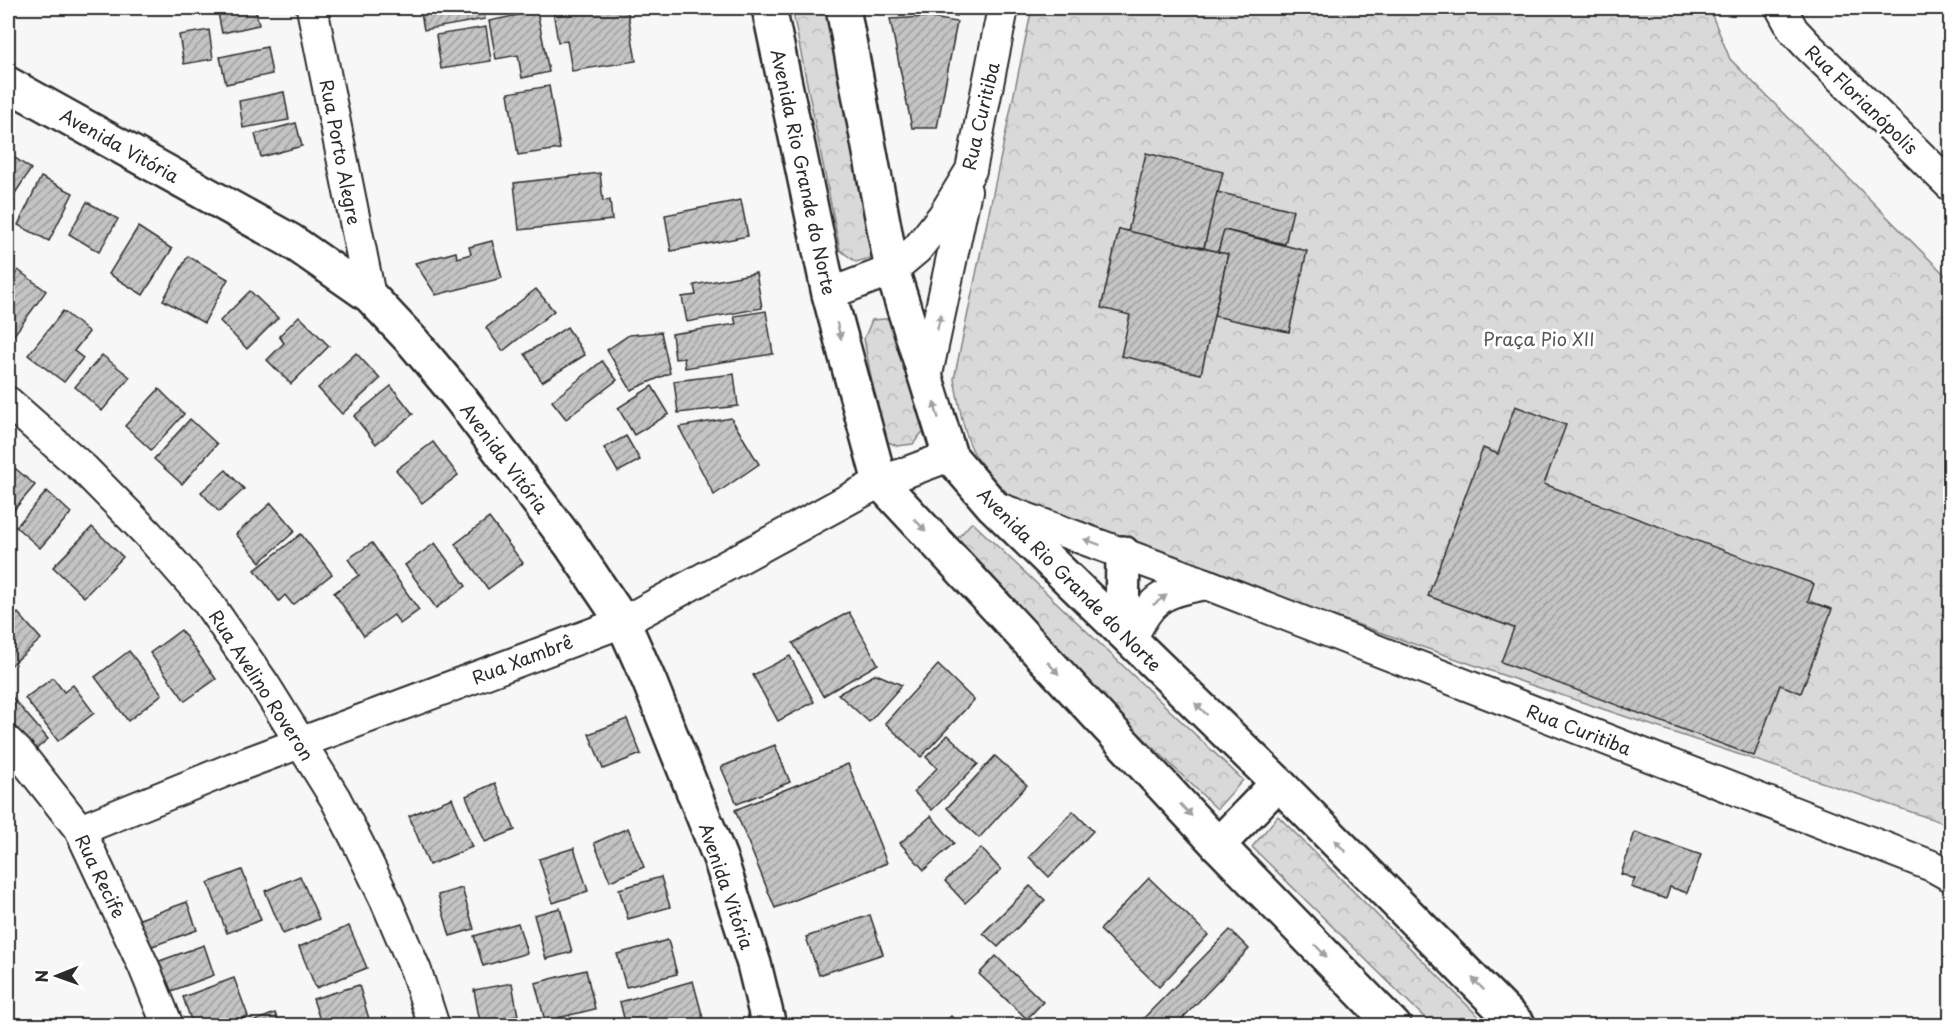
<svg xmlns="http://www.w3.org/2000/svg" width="1958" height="1033" font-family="'Playpen Sans',sans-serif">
	<defs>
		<pattern id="park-crowns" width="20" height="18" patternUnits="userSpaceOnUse" patternTransform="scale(1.5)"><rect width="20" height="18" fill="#d9d9d9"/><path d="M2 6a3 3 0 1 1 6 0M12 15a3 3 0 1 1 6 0" fill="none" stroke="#bababa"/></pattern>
		<pattern id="building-hatch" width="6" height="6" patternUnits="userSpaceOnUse" patternTransform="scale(1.5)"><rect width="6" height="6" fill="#c4c4c4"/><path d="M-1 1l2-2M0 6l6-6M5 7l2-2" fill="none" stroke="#9f9f9f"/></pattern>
	</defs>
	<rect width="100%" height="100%" fill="#f7f7f7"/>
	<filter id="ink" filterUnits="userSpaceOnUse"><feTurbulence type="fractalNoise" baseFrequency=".0167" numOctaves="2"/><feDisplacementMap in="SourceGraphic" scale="12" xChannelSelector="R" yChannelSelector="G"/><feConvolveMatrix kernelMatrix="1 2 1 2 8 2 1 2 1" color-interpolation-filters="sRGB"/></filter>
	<g filter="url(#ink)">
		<g fill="url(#park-crowns)" stroke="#828282" stroke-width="1.5">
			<polygon points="792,8 834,8 882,249 870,258 856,262 840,250"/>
			<path d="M1032 8H1709L1730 59 1950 280V825L1531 685 1022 507C1004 490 985 473 973 451 962 429 959 402 954 379Z"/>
			<polygon points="897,318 905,330 924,430 913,444 897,446 882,439 864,339 872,320"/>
			<polygon points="972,522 1243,780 1217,809 948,549"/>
			<polygon points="1278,816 1487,1025 1432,1025 1252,847"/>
		</g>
		<g fill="url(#building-hatch)" stroke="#2b2b2b" stroke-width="1.5">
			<polygon points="217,8 255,8 259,25 222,33"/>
			<polygon points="420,8 483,8 485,19 424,30"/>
			<polygon points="573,8 627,8 636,61 572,71 567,41 558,42 553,11"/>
			<polygon points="897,8 959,8 957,16"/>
			<polygon points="537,11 549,72 522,78 518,55 496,59 489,21"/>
			<polygon points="926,17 957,22 937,128 912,128 890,19"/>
			<polygon points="486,27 491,61 441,69 436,35"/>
			<polygon points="209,30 213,59 184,64 179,35"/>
			<polygon points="267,47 272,74 226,84 220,57"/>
			<polygon points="549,86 560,149 518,155 508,93"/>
			<polygon points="284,92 289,120 243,128 239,101"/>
			<polygon points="296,123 302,146 261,157 255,134"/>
			<polygon points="8,153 31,169 8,204"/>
			<polygon points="1146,153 1223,172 1204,248 1128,232"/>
			<polygon points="600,173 603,201 610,200 612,220 519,230 514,183"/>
			<polygon points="41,177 73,193 49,241 18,225"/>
			<polygon points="1217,192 1293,210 1285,244 1224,230 1218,252 1204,248"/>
			<polygon points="741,200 748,236 671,251 665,215"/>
			<polygon points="87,202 118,219 99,252 69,234"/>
			<polygon points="138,227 172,249 143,295 109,274"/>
			<polygon points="1119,229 1228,254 1201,374 1121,356 1130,315 1101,308"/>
			<polygon points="1224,230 1307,251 1289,332 1214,316 1228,254 1218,252"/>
			<polygon points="492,241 502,278 436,295 415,263 456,252 457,258 471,254 469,247"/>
			<polygon points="188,256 228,279 204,323 163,300"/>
			<polygon points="18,270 46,291 14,335 8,330 8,286"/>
			<polygon points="756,273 762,308 687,322 682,297 696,295 694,285"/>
			<polygon points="536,289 554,311 503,351 486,328"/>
			<polygon points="250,291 278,318 247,349 220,321"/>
			<polygon points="63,311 89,332 74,351 83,358 64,382 28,355"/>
			<polygon points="766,311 773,354 685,368 684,358 675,359 672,334 736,324 734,316"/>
			<polygon points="299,316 329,346 291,384 267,360 284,343 279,336"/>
			<polygon points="567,327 585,355 542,382 525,354"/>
			<polygon points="661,332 670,373 631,390 607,350 629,335"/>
			<polygon points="356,353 380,379 342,414 318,388"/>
			<polygon points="102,355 130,377 102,411 75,387"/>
			<polygon points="602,361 617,380 566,419 552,401"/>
			<polygon points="734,374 738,406 678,413 674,381"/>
			<polygon points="391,386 413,414 376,444 354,416"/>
			<polygon points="652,386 669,414 634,435 618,408"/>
			<polygon points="159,389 184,414 151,450 125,426"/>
			<polygon points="1515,406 1566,425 1544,484 1814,584 1808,601 1832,609 1801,693 1780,685 1754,756 1501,662 1514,628 1428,596 1483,448 1498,454"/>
			<polygon points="731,418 759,464 714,495 679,427"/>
			<polygon points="190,419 217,444 182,484 154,459"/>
			<polygon points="626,436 640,460 618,472 604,448"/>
			<polygon points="433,442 458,475 422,503 396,470"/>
			<polygon points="10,464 35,485 8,517 8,467"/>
			<polygon points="226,470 244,489 219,512 201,492"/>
			<polygon points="47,491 71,513 40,548 16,527"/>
			<polygon points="271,503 295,531 260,562 236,534"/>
			<polygon points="489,518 523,563 488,589 455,544"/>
			<polygon points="92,527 123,557 84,597 53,567"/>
			<polygon points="301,534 332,574 293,605 285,595 279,601 255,570"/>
			<polygon points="372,543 419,610 400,624 394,615 364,636 334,593 359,575 348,559"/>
			<polygon points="435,543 466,586 436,608 405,565"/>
			<polygon points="849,612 878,664 823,696 793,643"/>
			<polygon points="18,613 41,639 8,668 8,623"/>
			<polygon points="181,630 216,679 185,701 150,653"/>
			<polygon points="129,651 162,694 128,721 95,677"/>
			<polygon points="790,656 814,702 778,721 753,675"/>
			<polygon points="938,665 974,700 921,757 885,723"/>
			<polygon points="876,674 902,685 869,722 838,694"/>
			<polygon points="53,678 64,692 73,685 94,713 58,741 25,698"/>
			<polygon points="12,697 48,739 34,751 8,719 8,701"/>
			<polygon points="627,719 641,754 603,769 589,734"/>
			<polygon points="948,735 978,764 932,810 914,792 937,768 926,757"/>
			<polygon points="775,745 790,782 737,804 721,767"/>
			<polygon points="995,756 1027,785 979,838 947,808"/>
			<polygon points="848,764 887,863 775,908 735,810"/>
			<polygon points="495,783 515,830 485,842 466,796"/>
			<polygon points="452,798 472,847 429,865 409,816"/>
			<polygon points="1073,811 1093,831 1049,877 1029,857"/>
			<polygon points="931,816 954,843 924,870 900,843"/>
			<polygon points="628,828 644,867 610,881 594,843"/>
			<polygon points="1635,832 1701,855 1687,893 1670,887 1666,899 1631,887 1635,879 1621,874"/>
			<polygon points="574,848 588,891 553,903 539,859"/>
			<polygon points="981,848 1001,870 965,903 945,881"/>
			<polygon points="242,870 261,920 227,933 208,883"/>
			<polygon points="300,876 319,919 283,934 265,891"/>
			<polygon points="661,877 670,907 628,919 619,889"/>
			<polygon points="1149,878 1208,935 1159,987 1100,930"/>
			<polygon points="1030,886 1045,900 998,947 983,933"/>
			<polygon points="462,888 474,929 450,936 438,895"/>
			<polygon points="187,902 197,930 147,948 137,920"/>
			<polygon points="560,908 572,952 546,959 534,915"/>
			<polygon points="870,915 883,954 819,975 806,937"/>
			<polygon points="518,923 527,953 483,966 474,936"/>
			<polygon points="349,926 367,968 316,988 299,947"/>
			<polygon points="1230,930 1249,949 1175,1026 1136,1026"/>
			<polygon points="668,940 677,974 626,987 617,954"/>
			<polygon points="204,945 214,975 166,993 154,963"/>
			<polygon points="996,956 1043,1002 1027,1019 979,974"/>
			<polygon points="586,970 595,1009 545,1021 535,983"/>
			<polygon points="234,978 248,1016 223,1026 193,1026 183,997"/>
			<polygon points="693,981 703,1018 678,1026 626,1026 620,1002"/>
			<polygon points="512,983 518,1016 480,1023 474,990"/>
			<polygon points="359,985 369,1019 347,1026 322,1026 313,999"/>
			<polygon points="275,1013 280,1026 242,1026"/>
			<polygon points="951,1016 960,1026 940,1026"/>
		</g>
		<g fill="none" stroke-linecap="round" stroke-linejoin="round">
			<g stroke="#2b2b2b" stroke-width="34">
				<g id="minor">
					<polyline points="312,8 370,296"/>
					<polyline points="1781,8 1793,30 1808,46 1950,185"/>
					<polyline points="829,294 892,270 917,249 943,216 971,170 1003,8"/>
					<polyline points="926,379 966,191"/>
					<polyline points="8,402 84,469 148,534 206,600 264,684 335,798 360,847 386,901 416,971 434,1026"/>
					<polyline points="993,506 1206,584 1932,866 1950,876"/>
					<path d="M1131 640C1152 597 1160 593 1206 584"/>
					<polyline points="8,742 20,754 80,830 144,967 168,1026"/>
					<polyline points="80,830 233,768 623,622 880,482 950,456"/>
				</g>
			</g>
			<g stroke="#2b2b2b" stroke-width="38">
				<polyline id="tertiary" points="8,84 291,241 370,296 414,343 460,398 571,545 623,622 650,683 720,858 754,964 769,1026"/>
			</g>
			<g stroke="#2b2b2b" stroke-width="38">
				<g id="secondary">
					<polyline points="769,8 829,294 880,482 1218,845 1394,1026"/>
					<polyline points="843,8 892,270 950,456 993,506 1278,783 1519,1026"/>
					<polyline points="1122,631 1123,553"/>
					<polyline points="1218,845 1278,783"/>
				</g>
			</g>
			<use href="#minor" stroke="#fff" stroke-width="30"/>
			<use href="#tertiary" stroke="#fff" stroke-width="33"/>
			<use href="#secondary" stroke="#fff" stroke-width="33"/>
		</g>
		<defs><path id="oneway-solid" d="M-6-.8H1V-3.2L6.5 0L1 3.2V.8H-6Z" transform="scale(1.5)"/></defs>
		<g fill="#a0a0a0">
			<use href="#oneway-solid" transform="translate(939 322) rotate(-77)"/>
			<use href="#oneway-solid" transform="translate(839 331) rotate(75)"/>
			<use href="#oneway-solid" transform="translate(936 410) rotate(-107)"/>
			<use href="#oneway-solid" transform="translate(920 525) rotate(47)"/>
			<use href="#oneway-solid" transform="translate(1092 542) rotate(-160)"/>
			<use href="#oneway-solid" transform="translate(1160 600) rotate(-36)"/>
			<use href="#oneway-solid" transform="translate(1053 668) rotate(47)"/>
			<use href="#oneway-solid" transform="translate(1201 709) rotate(-136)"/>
			<use href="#oneway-solid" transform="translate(1186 810) rotate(47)"/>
			<use href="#oneway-solid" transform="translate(1340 846) rotate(-135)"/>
			<use href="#oneway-solid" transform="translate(1321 951) rotate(46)"/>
			<use href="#oneway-solid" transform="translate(1478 984) rotate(-135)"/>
		</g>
	</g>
	<g text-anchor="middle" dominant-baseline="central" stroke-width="6" stroke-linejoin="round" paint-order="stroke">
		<g font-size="18" fill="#2b2b2b" stroke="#fff">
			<text transform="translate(1862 99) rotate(44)">Rua Florianópolis</text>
			<text transform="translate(980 116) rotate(-77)">Rua Curitiba</text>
			<text transform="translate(120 145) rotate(29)">Avenida Vitória</text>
			<text transform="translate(341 152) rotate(79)">Rua Porto Alegre</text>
			<text transform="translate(804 172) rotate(78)">Avenida Rio Grande do Norte</text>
			<text transform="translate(505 458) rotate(53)">Avenida Vitória</text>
			<text transform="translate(1070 579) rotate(45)">Avenida Rio Grande do Norte</text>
			<text transform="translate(522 659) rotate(-21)">Rua Xambrê</text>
			<text transform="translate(262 685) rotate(57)">Rua Avelino Roveron</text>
			<text transform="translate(1579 729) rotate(21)">Rua Curitiba</text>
			<text transform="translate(101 876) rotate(64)">Rua Recife</text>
			<text transform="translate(727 886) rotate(71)">Avenida Vitória</text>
		</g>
		<g font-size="18" fill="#565656" stroke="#fff">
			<text x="1539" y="338">Praça Pio XII</text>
		</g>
	</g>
	<rect width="1958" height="1033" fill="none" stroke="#fff" stroke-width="30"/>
	<rect x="15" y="15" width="1928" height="1003" fill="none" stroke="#2b2b2b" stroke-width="2" filter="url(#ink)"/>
	<g transform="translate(57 976) rotate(269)" stroke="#ffffff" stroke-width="4.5" paint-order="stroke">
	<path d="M0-4.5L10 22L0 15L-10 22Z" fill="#2b2b2b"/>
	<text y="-9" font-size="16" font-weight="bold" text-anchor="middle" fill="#2b2b2b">N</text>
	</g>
</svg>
